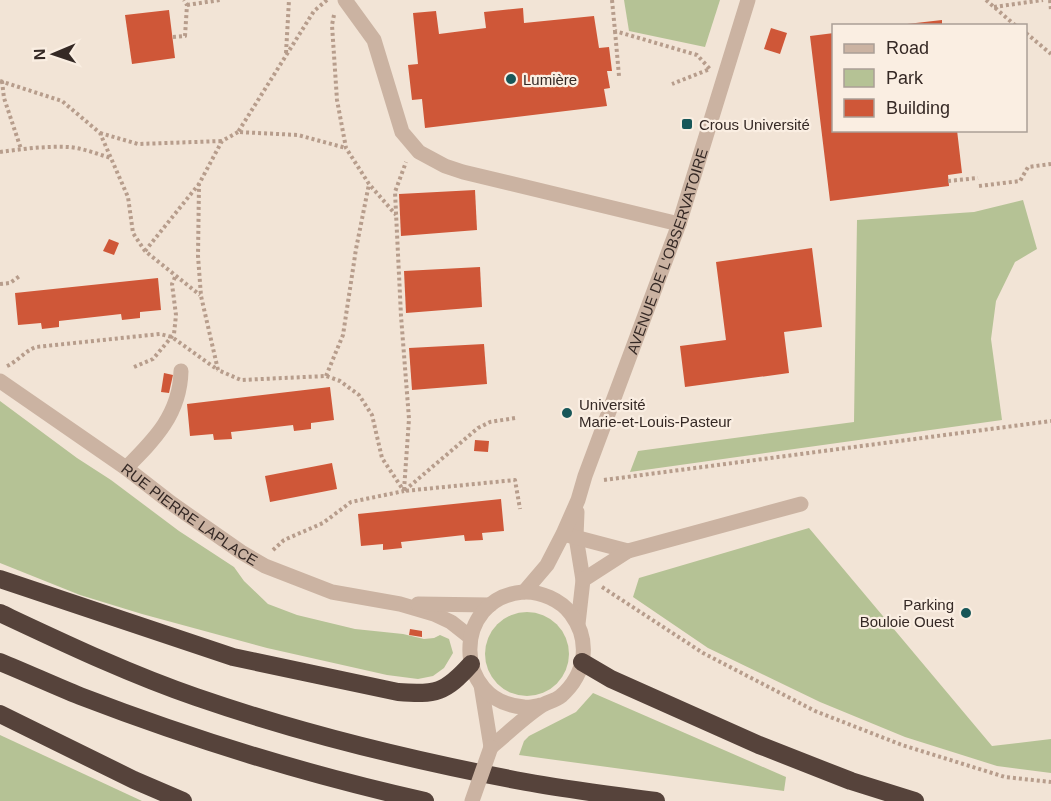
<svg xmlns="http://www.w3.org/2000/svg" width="1051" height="801" font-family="Helvetica,sans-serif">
	<rect width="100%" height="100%" fill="#f2e4d6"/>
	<g fill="#b5c295">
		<polygon points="624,0 720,0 705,47 629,31"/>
		<polygon points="1023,200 1037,249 1015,262 996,301 991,339 1002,420 630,472 638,451 854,422 857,220 974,212"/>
		<polygon points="0,401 77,458 111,480 179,531 234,567 244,581 268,604 297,615 355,629 403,634 424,639 434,638 440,635 449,639 453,653 444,668 433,676 418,679 387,675 267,648 142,614 80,595 0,563"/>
		<polygon points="809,528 992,746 1051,739 1051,773 997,766 905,737 820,702 708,648 633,597 639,578"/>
		<circle cx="527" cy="654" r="42"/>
		<polygon points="593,693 786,777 784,791 519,755 524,741 529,736 576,712"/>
		<polygon points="0,735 142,801 0,801"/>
	</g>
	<g fill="#cf5738">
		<polygon points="523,8 524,23 594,16 599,48 609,47 612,71 607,71 610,88 604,89 607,106 425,128 422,99 412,100 408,65 418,64 413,13 436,11 439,34 486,28 484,12"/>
		<polygon points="169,10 175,58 132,64 125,15"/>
		<polygon points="942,20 942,26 907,26 907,24"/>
		<polygon points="771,28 787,33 780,54 764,49"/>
		<polygon points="834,33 834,130 957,130 962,173 948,175 949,186 830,201 810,36"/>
		<polygon points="475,190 477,230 401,236 399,194"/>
		<polygon points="109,239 119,243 114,255 103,251"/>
		<polygon points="812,248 822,327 784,332 789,373 685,387 680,346 726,340 716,262"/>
		<polygon points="480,267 482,307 406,313 404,271"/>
		<polygon points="158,278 161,310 140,312 140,318 122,320 121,314 59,321 59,327 42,329 41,323 18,325 15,293"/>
		<polygon points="484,344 487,384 412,390 409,348"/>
		<polygon points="164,373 173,375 169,393 161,392"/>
		<polygon points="330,387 334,420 311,423 311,429 294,431 293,425 231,432 232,439 214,440 213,434 190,436 187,404"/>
		<polygon points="475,440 489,441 488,452 474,451"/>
		<polygon points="332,463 337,489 270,502 265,476"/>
		<polygon points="501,499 504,531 482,533 483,540 465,541 464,535 401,542 402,548 383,550 383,544 361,546 358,514"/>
		<polygon points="410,629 422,631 422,637 409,635"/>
	</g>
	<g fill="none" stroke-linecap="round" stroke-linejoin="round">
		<g stroke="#b79d8c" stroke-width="4" stroke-dasharray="3 3" stroke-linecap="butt">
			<polyline points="327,0 314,11 238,132 298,135 346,148"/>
			<polyline points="612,0 615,31 697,55 710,69 672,84"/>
			<polyline points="986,0 1016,26"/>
			<polyline points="1050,0 1051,10"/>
			<polyline points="187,5 220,0"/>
			<polyline points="994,7 1043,0"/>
			<polyline points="334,15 332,25 337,100 346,148 369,184 396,215"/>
			<polyline points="615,31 619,76"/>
			<polyline points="1026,33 1051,54"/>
			<polyline points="173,37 185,36 187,5 184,0"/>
			<polyline points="286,53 289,0"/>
			<polyline points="0,81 62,101 100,133 128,197 133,233 145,251 200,295"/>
			<polyline points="2,81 4,98 21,149"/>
			<polyline points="238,132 222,141 199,184 198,256 201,296 218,370 241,380 326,376 340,381 359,395 372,415 382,458 404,491"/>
			<polyline points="100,133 138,144 222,141"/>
			<path d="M0 152C22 149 45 146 68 147 83 148 97 154 111 158"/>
			<polyline points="948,181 978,178"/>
			<polyline points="979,186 1020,181 1028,167 1051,164"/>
			<polyline points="145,251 199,184"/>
			<polyline points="0,284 10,283 21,275"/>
			<path d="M7 366C18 361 25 351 36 347L160 334 172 337 218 370"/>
			<polyline points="134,367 153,359 174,334 176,315 172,284 176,275"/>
			<polyline points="326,376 343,335 356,249 369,184"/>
			<polyline points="515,418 490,422 478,428 404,491 515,480 520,509"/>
			<polyline points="604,480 1051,421"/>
			<polyline points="404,490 409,419 401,316 395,192 406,162"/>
			<polyline points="273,550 284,540 323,523 351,502 404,491"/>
			<polyline points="602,587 703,653 815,711 902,745 1005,777 1051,782"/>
		</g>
		<g stroke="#cbb3a2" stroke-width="15">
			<polyline points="345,0 374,40 402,132 419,152 445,166 463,172 679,224"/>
			<path id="s1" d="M0 381 126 468 171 503 241 552 265 566 332 592 400 604 434 614 451 622 470 637"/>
			<path d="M126 468C155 439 180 414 181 371"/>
			<polyline points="577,512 576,537 583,580 578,624"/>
			<polyline points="567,535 628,551"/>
			<polyline points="583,580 628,551 801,504"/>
			<path id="s2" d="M524 592 547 565 563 534 578 500 585 476 679 224 748 0"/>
			<polyline points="418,604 490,605"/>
			<polyline points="481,685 491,747"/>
			<path d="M491 747C507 734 523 718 541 706 547 702 555 701 561 696 586 674 591 641 571 614 561 600 540 591 523 592 452 598 452 702 524 707 529 708 536 706 542 705"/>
		</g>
		<g stroke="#56433b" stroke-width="18">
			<path d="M0 579 233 657 398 692C436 695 445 693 471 664"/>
			<path d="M0 613C64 643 129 674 196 697 303 734 414 761 526 782 569 790 613 795 656 801"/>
			<path d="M0 662C27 673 53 685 80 696 192 739 308 775 425 801"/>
			<polyline points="582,662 611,679 759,745 851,781 915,801"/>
			<polyline points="0,714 134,780 183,801"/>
		</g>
		<polyline stroke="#cbb3a2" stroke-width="15" points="472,801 491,747"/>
	</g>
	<g fill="#185759" stroke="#faeee2" stroke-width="2">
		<circle cx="511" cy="79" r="6"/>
		<rect x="681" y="118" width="12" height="12" rx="3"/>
		<circle cx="567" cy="413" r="6"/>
		<circle cx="966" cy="613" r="6"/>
	</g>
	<g text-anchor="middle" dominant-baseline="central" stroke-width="4.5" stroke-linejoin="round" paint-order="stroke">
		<g font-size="15" fill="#352925" stroke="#faeee2" text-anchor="start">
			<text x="523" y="79">Lumière</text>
			<text x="699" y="124">Crous Université</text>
			<text x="579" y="404">Université<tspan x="579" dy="17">Marie-et-Louis-Pasteur</tspan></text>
			<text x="954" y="604" text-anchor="end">Parking<tspan x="954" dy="17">Bouloie Ouest</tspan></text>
		</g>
		<g font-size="15" fill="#352925" stroke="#faeee2">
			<text stroke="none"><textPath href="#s2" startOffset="372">AVENUE DE L'OBSERVATOIRE</textPath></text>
			<text stroke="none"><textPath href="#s1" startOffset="232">RUE PIERRE LAPLACE</textPath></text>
		</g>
	</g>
	<rect x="832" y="24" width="195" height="108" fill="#faeee2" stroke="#ab9f96" stroke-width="1.5"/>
	<rect x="844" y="44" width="30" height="9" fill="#cbb3a2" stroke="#ab9f96" stroke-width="1.5"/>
	<text x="886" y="54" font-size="18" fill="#352925">Road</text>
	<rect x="844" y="69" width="30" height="18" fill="#b5c295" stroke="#ab9f96" stroke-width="1.5"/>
	<text x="886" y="84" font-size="18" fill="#352925">Park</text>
	<rect x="844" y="99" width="30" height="18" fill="#cf5738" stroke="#ab9f96" stroke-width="1.5"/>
	<text x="886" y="114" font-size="18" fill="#352925">Building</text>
	<g transform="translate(54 54) rotate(268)" stroke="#faeee2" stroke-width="4.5" paint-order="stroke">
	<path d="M0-4.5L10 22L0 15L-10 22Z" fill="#352925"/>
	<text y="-9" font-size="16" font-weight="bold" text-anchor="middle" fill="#352925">N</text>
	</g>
</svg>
